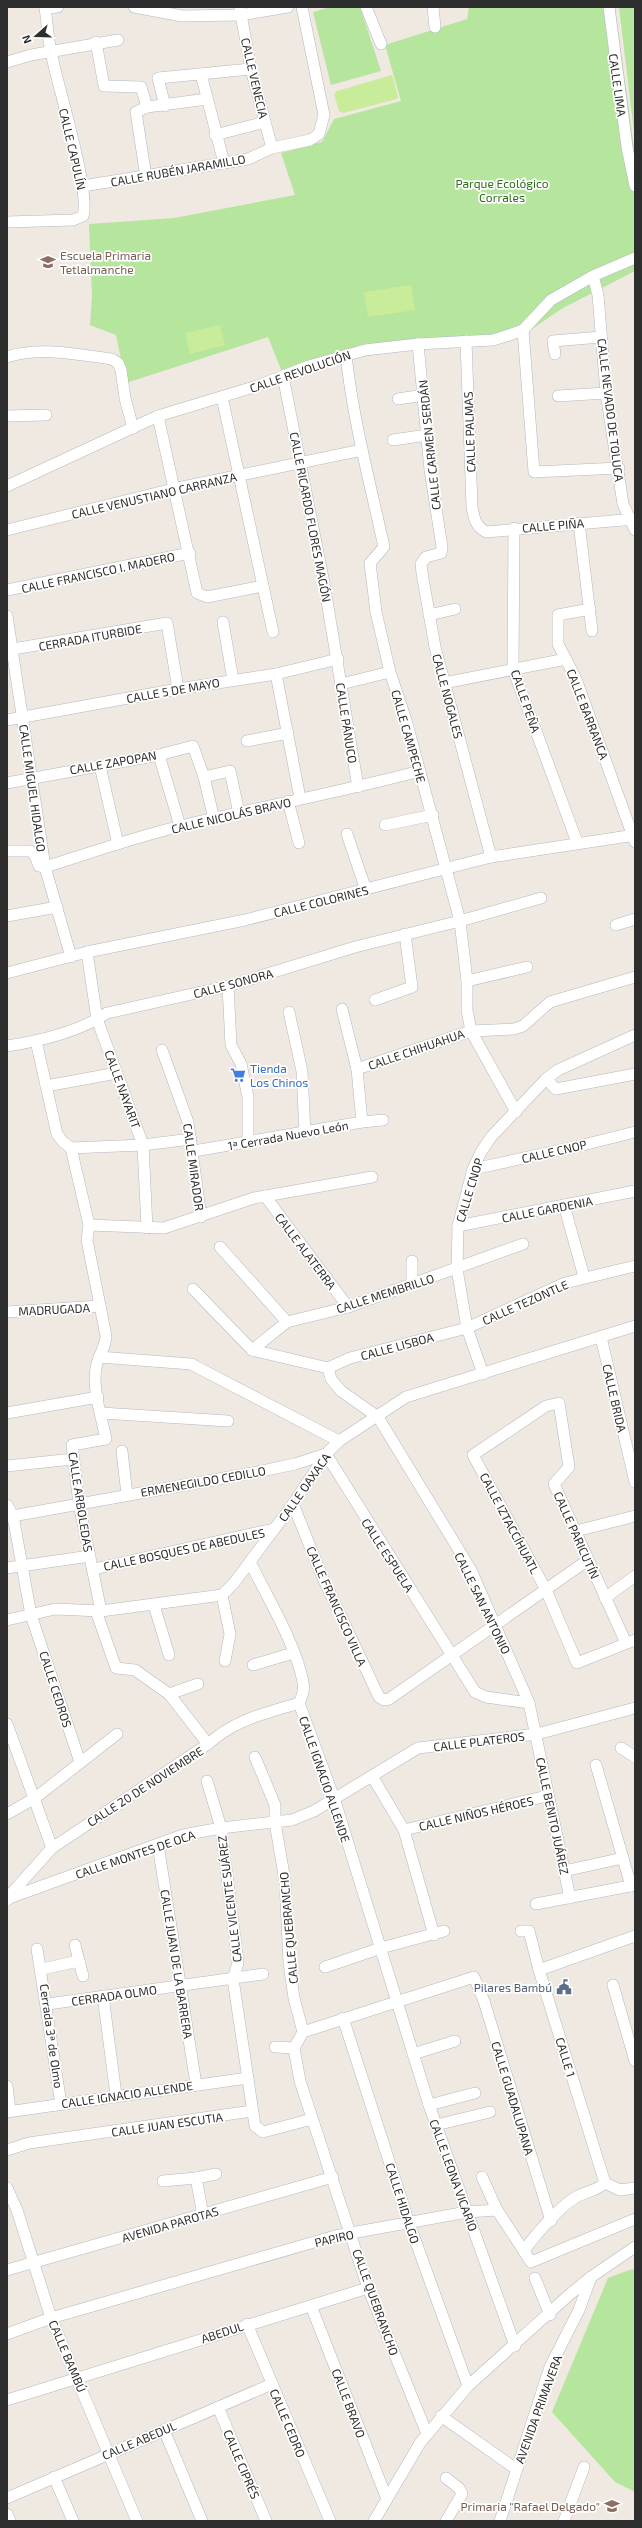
<svg xmlns="http://www.w3.org/2000/svg" width="642" height="2528" font-family="'Exo 2',sans-serif">
	<rect width="100%" height="100%" fill="#efe9e1"/>
	<g fill="#b6e59e">
		<polygon points="330,7 360,7 381,71 331,85 313,12"/>
		<polygon points="469,7 615,7 635,155 635,271 563,308 523,335 351,358 286,382 268,337 126,383 116,335 90,325 92,296 89,224 174,218 295,195 281,153 322,142 334,119 401,101 385,45 467,19"/>
		<polygon points="619,7 635,7 635,140"/>
		<polygon points="632,2269 635,2270 635,2492 615,2482 552,2412 608,2278"/>
	</g>
	<g fill="#c9ec9a">
		<polygon points="392,75 398,96 397,99 343,113 339,111 334,94 337,91"/>
		<polygon points="411,285 415,310 368,317 364,292"/>
		<polygon points="220,325 225,345 190,354 185,333"/>
	</g>
	<g fill="none" stroke-linecap="round" stroke-linejoin="round">
		<g stroke="#b4b7c1" stroke-width="12">
			<g id="minor">
				<polyline points="134,7 182,16 241,15 288,7"/>
				<polyline points="366,7 381,44"/>
				<polyline points="433,7 435,27"/>
				<polyline points="609,7 627,147 635,186"/>
				<polyline points="45,8 58,7"/>
				<polyline points="240,9 251,69 272,148"/>
				<polyline points="96,42 104,86 141,87 147,107 136,112 146,177"/>
				<polyline points="7,62 31,55 118,40"/>
				<polyline points="201,74 224,163"/>
				<polyline points="165,106 158,78 251,69"/>
				<polyline points="147,107 207,99"/>
				<polyline points="215,135 265,122"/>
				<polyline points="83,186 248,159 272,148 310,140 319,134 324,115 302,7"/>
				<path d="M7 222 73 220 83 216C91 192 57 84 51 52 48 38 47 22 45 7"/>
				<polyline points="593,276 598,295 606,393 623,504 635,530"/>
				<polyline points="523,330 534,472 619,468"/>
				<path d="M466 341 472 507C474 518 475 526 486 532L635 519"/>
				<polyline points="418,344 430,470 442,547 441,553 426,557 421,564 422,573 435,647 491,857"/>
				<polyline points="555,354 553,341 601,337"/>
				<path d="M346 355C353 420 370 483 384 547L370 563 376 612 390 672 406 720 460 921 467 981V1010L471 1031 516 1112"/>
				<path d="M7 357C40 346 78 355 112 359L118 363 121 370 125 398 133 428"/>
				<polyline points="283,376 324,583 358,787"/>
				<polyline points="558,396 606,393"/>
				<polyline points="222,397 273,632"/>
				<polyline points="398,399 424,395"/>
				<polyline points="7,416 46,415"/>
				<polyline points="158,416 197,593 207,597 263,586"/>
				<polyline points="393,440 427,435"/>
				<polyline points="7,486 158,416 257,386 309,366 365,350 418,344 493,340 506,336 523,330 551,300 593,276 635,258"/>
				<polyline points="579,523 592,631"/>
				<polyline points="514,528 513,669 577,842"/>
				<polyline points="7,530 173,489 362,450"/>
				<polyline points="7,590 190,553"/>
				<polyline points="590,609 558,615 558,644 576,679 635,842"/>
				<polyline points="429,615 455,609"/>
				<polyline points="7,616 45,867 71,957"/>
				<polyline points="223,622 233,680"/>
				<polyline points="7,650 167,623 178,689"/>
				<polyline points="276,674 300,798"/>
				<polyline points="444,683 566,659"/>
				<polyline points="341,684 390,672"/>
				<polyline points="7,720 178,689 276,674 338,659"/>
				<polyline points="247,741 288,733"/>
				<polyline points="159,755 180,826"/>
				<polyline points="100,766 118,844"/>
				<polyline points="204,777 230,771 239,813"/>
				<polyline points="7,783 159,755 193,746 204,777 214,819"/>
				<polyline points="288,801 299,843"/>
				<polyline points="385,825 433,815"/>
				<polyline points="347,834 366,890"/>
				<path d="M7 851H30L35 855 39 866 45 867C90 853 135 837 181 826 260 807 341 792 420 771"/>
				<polyline points="7,916 57,907"/>
				<polyline points="616,925 635,919"/>
				<polyline points="87,952 97,1019 143,1145 147,1228"/>
				<polyline points="7,973 87,952 245,920 491,857 635,835"/>
				<polyline points="467,981 527,967"/>
				<polyline points="228,986 231,1045 241,1064 248,1097 248,1142"/>
				<polyline points="375,1000 412,987 405,934"/>
				<polyline points="342,1009 357,1069 362,1122"/>
				<polyline points="289,1012 302,1071 305,1133"/>
				<path d="M36 1041 57 1134 63 1142 71 1148 89 1225 87 1240 106 1336C105 1350 98 1355 96 1368 92 1390 102 1418 106 1439L72 1445 79 1504 101 1611"/>
				<path d="M7 1046C40 1041 79 1032 107 1013L228 986 355 947 460 921 541 898"/>
				<polyline points="162,1050 188,1122 201,1217"/>
				<polyline points="357,1069 471,1031 514,1029 523,1026 550,1002 635,977"/>
				<polyline points="546,1079 556,1089 635,1074"/>
				<polyline points="46,1086 117,1073"/>
				<polyline points="71,1148 143,1145 191,1139"/>
				<polyline points="194,1151 362,1122 383,1120"/>
				<polyline points="473,1169 575,1147 635,1132"/>
				<polyline points="265,1196 348,1307"/>
				<polyline points="564,1205 584,1277"/>
				<polyline points="89,1225 164,1228 254,1198 372,1177"/>
				<polyline points="458,1226 635,1191"/>
				<polyline points="220,1247 287,1322"/>
				<polyline points="412,1285 412,1261"/>
				<polyline points="193,1289 252,1350"/>
				<polyline points="7,1312 100,1306"/>
				<polyline points="601,1337 635,1482"/>
				<polyline points="252,1350 328,1368 331,1379 341,1391 378,1417 471,1570 529,1703 570,1898"/>
				<polyline points="252,1350 287,1322 348,1307 523,1244"/>
				<polyline points="99,1357 191,1364 339,1441"/>
				<polyline points="328,1368 350,1358 467,1328 565,1283 635,1266"/>
				<polyline points="483,1374 467,1328 457,1269 458,1226 473,1169 481,1152 491,1137 546,1079 558,1070 635,1035"/>
				<polyline points="7,1413 98,1397"/>
				<polyline points="101,1413 228,1421"/>
				<polyline points="122,1451 127,1495"/>
				<polyline points="326,1454 475,1692 486,1697 529,1703"/>
				<polyline points="7,1466 73,1459"/>
				<polyline points="293,1504 322,1576 379,1697 384,1700 389,1699 588,1560"/>
				<polyline points="7,1505 13,1516 31,1615 80,1762"/>
				<polyline points="7,1517 252,1473 295,1464 326,1454"/>
				<polyline points="576,1531 635,1516"/>
				<path d="M250 1562C267 1597 296 1644 303 1682 305 1690 302 1697 299 1703L334 1798 429 2105 515 2346"/>
				<polyline points="7,1568 90,1556"/>
				<polyline points="94,1569 274,1529"/>
				<polyline points="222,1595 230,1634 225,1661"/>
				<polyline points="605,1598 635,1576"/>
				<polyline points="154,1605 169,1655"/>
				<polyline points="96,1611 116,1668 135,1670 169,1694 208,1744"/>
				<polyline points="7,1620 55,1609 101,1611 222,1595 234,1583 293,1504 326,1454 339,1441 406,1397 635,1326"/>
				<polyline points="626,1643 554,1484 569,1467 559,1403 546,1406 473,1455 546,1590 577,1663 635,1640"/>
				<polyline points="253,1665 293,1653"/>
				<polyline points="169,1694 198,1684"/>
				<polyline points="7,1724 52,1848"/>
				<polyline points="621,1748 635,1757"/>
				<polyline points="255,1757 275,1805 275,1822 285,1881 289,1963 294,1998 303,2032"/>
				<polyline points="596,1765 631,1886"/>
				<polyline points="372,1776 404,1830 434,1935"/>
				<polyline points="207,1781 221,1828 238,1963 233,1979 255,2126 263,2132 312,2119"/>
				<polyline points="7,1814 35,1798 117,1734"/>
				<polyline points="404,1830 547,1796"/>
				<polyline points="158,1845 196,2084"/>
				<polyline points="564,1871 623,1858"/>
				<path d="M9 1896 52 1848 208 1744C236 1719 264 1714 299 1703"/>
				<polyline points="7,1900 9,1898 183,1835 221,1828 292,1820 314,1811 418,1748 537,1734 635,1708"/>
				<polyline points="536,1904 635,1885"/>
				<polyline points="521,1931 529,1931 539,1970 605,2183"/>
				<polyline points="37,1949 61,2104"/>
				<polyline points="79,1961 83,1976"/>
				<polyline points="325,1967 381,1948 444,1931"/>
				<polyline points="42,1969 79,1961 75,1945"/>
				<polyline points="539,1970 635,1936"/>
				<polyline points="613,1985 635,2061"/>
				<polyline points="103,1996 116,2095"/>
				<polyline points="48,2004 263,1974"/>
				<polyline points="343,2018 409,2223 468,2386"/>
				<polyline points="275,2047 294,2048"/>
				<polyline points="413,2054 455,2041"/>
				<polyline points="7,2086 10,2111"/>
				<polyline points="429,2105 475,2093"/>
				<polyline points="7,2112 248,2078"/>
				<polyline points="436,2125 490,2112"/>
				<polyline points="7,2150 29,2143 252,2111"/>
				<polyline points="482,2177 497,2210 531,2262 635,2219"/>
				<polyline points="196,2178 216,2174"/>
				<polyline points="163,2181 196,2178 203,2215"/>
				<polyline points="7,2188 17,2210 51,2318 137,2521"/>
				<path d="M524 2251C534 2236 562 2204 578 2196 588 2191 596 2191 605 2183L620 2190 635 2188"/>
				<polyline points="7,2270 333,2177"/>
				<polyline points="535,2278 550,2315"/>
				<polyline points="311,2306 387,2499"/>
				<polyline points="247,2324 330,2521"/>
				<polyline points="7,2334 51,2318 335,2236 467,2212 497,2210"/>
				<polyline points="7,2400 368,2288"/>
				<polyline points="218,2407 266,2521"/>
				<polyline points="441,2416 516,2469"/>
				<polyline points="164,2430 202,2521"/>
				<polyline points="427,2434 368,2288 300,2081 294,2048 303,2032 474,1977 484,2001 551,2221"/>
				<polyline points="54,2477 73,2521"/>
				<polyline points="446,2478 459,2488 462,2494 446,2521"/>
				<polyline points="7,2498 272,2384"/>
				<polyline points="7,2514 10,2521"/>
				<polyline points="374,2521 420,2443 468,2386 569,2295 591,2277 635,2247"/>
				<polyline points="500,2521 550,2367 579,2310 591,2277"/>
				<polyline points="564,2521 584,2467"/>
			</g>
		</g>
		<use href="#minor" stroke="#fff" stroke-width="11"/>
	</g>
	<defs>
		<g id="school-bare" transform="scale(1.2)"><path d="M0-5L7-2L0 1L-7-2ZM-4 1L0 2.5L4 1V4Q0 6-4 4Z" fill="#8d6e63" stroke="#fff" stroke-width="2.5" paint-order="stroke"/></g>
		<g id="supermarket-bare" transform="scale(1.2)"><path d="M-6-5.5h2.5l.6 2H6L4.5 2H-2.5L-4.4-4H-6ZM-1.5 3.2a1.3 1.3 0 1 0 .1 0ZM3 3.2a1.3 1.3 0 1 0 .1 0Z" fill="#3f7fe0" stroke="#fff" stroke-width="2.5" paint-order="stroke"/></g>
		<g id="civic-bare" transform="scale(1.2)"><path d="M-.6-6.5H3V-4.5H.6V-3L4-1V1h2V6H-6V1h2V-1L-.6-3ZM-1.2 2.5V6h2.4V2.5Z" fill="#5c6f8a" stroke="#fff" stroke-width="2.5" paint-order="stroke"/></g>
	</defs>
	<g fill-rule="evenodd">
		<use href="#school-bare" x="48" y="262"/>
		<use href="#supermarket-bare" x="238" y="1075"/>
		<use href="#civic-bare" x="564" y="1987"/>
		<use href="#school-bare" x="612" y="2506"/>
	</g>
	<g text-anchor="middle" dominant-baseline="central" stroke-width="3.5" stroke-linejoin="round" paint-order="stroke">
		<g font-size="12" fill="#2e2e2e" stroke="#fff">
			<text transform="translate(255 78) rotate(77)">CALLE VENECIA</text>
			<text transform="translate(618 85) rotate(82)">CALLE LIMA</text>
			<text transform="translate(73 149) rotate(77)">CALLE CAPULÍN</text>
			<text transform="translate(178 170) rotate(-10)">CALLE RUBÉN JARAMILLO</text>
			<text transform="translate(300 371) rotate(-19)">CALLE REVOLUCIÓN</text>
			<text transform="translate(611 410) rotate(83)">CALLE NEVADO DE TOLUCA</text>
			<text transform="translate(469 432) rotate(-92)">CALLE PALMAS</text>
			<text transform="translate(429 445) rotate(-96)">CALLE CARMEN SERDÁN</text>
			<text transform="translate(154 495) rotate(-13)">CALLE VENUSTIANO CARRANZA</text>
			<text transform="translate(311 517) rotate(79)">CALLE RICARDO FLORES MAGÓN</text>
			<text transform="translate(553 525) rotate(-5)">CALLE PIÑA</text>
			<text transform="translate(98 572) rotate(-12)">CALLE FRANCISCO I. MADERO</text>
			<text transform="translate(90 637) rotate(-10)">CERRADA ITURBIDE</text>
			<text transform="translate(173 690) rotate(-10)">CALLE 5 DE MAYO</text>
			<text transform="translate(448 696) rotate(75)">CALLE NOGALES</text>
			<text transform="translate(526 701) rotate(71)">CALLE PEÑA</text>
			<text transform="translate(588 714) rotate(69)">CALLE BARRANCA</text>
			<text transform="translate(347 723) rotate(81)">CALLE PÁNUCO</text>
			<text transform="translate(409 736) rotate(74)">CALLE CAMPECHE</text>
			<text transform="translate(113 762) rotate(-10)">CALLE ZAPOPAN</text>
			<text transform="translate(33 788) rotate(82)">CALLE MIGUEL HIDALGO</text>
			<text transform="translate(231 815) rotate(-13)">CALLE NICOLÁS BRAVO</text>
			<text transform="translate(321 901) rotate(-14)">CALLE COLORINES</text>
			<text transform="translate(233 983) rotate(-15)">CALLE SONORA</text>
			<text transform="translate(416 1049) rotate(-19)">CALLE CHIHUAHUA</text>
			<text transform="translate(123 1089) rotate(70)">CALLE NAYARIT</text>
			<text transform="translate(288 1135) rotate(-10)">1ª Cerrada Nuevo León</text>
			<text transform="translate(554 1151) rotate(-13)">CALLE CNOP</text>
			<text transform="translate(194 1167) rotate(82)">CALLE MIRADOR</text>
			<text transform="translate(469 1190) rotate(-73)">CALLE CNOP</text>
			<text transform="translate(547 1209) rotate(-11)">CALLE GARDENIA</text>
			<text transform="translate(306 1251) rotate(53)">CALLE ALATERRA</text>
			<text transform="translate(385 1293) rotate(-18)">CALLE MEMBRILLO</text>
			<text transform="translate(525 1302) rotate(-24)">CALLE TEZONTLE</text>
			<text transform="translate(54 1309) rotate(-3)">MADRUGADA</text>
			<text transform="translate(397 1346) rotate(-15)">CALLE LISBOA</text>
			<text transform="translate(615 1398) rotate(77)">CALLE BRIDA</text>
			<text transform="translate(203 1481) rotate(-10)">ERMENEGILDO CEDILLO</text>
			<text transform="translate(304 1487) rotate(-55)">CALLE OAXACA</text>
			<text transform="translate(81 1502) rotate(81)">CALLE ARBOLEDAS</text>
			<text transform="translate(510 1523) rotate(62)">CALLE IZTACCÍHUATL</text>
			<text transform="translate(577 1535) rotate(66)">CALLE PARICUTÍN</text>
			<text transform="translate(184 1549) rotate(-12)">CALLE BOSQUES DE ABEDULES</text>
			<text transform="translate(388 1555) rotate(57)">CALLE ESPUELA</text>
			<text transform="translate(483 1603) rotate(64)">CALLE SAN ANTONIO</text>
			<text transform="translate(337 1606) rotate(66)">CALLE FRANCISCO VILLA</text>
			<text transform="translate(56 1689) rotate(72)">CALLE CEDROS</text>
			<text transform="translate(479 1741) rotate(-7)">CALLE PLATEROS</text>
			<text transform="translate(325 1779) rotate(71)">CALLE IGNACIO ALLENDE</text>
			<text transform="translate(145 1786) rotate(-33)">CALLE 20 DE NOVIEMBRE</text>
			<text transform="translate(476 1813) rotate(-13)">CALLE NIÑOS HÉROES</text>
			<text transform="translate(553 1816) rotate(78)">CALLE BENITO JUÁREZ</text>
			<text transform="translate(135 1854) rotate(-19)">CALLE MONTES DE OCA</text>
			<text transform="translate(229 1899) rotate(-97)">CALLE VICENTE SUÁREZ</text>
			<text transform="translate(288 1928) rotate(-95)">CALLE QUEBRANCHO</text>
			<text transform="translate(177 1964) rotate(81)">CALLE JUAN DE LA BARRERA</text>
			<text transform="translate(114 1995) rotate(-8)">CERRADA OLMO</text>
			<text transform="translate(52 2036) rotate(82)">Cerrada 3ª de Olmo</text>
			<text transform="translate(566 2057) rotate(73)">CALLE 1</text>
			<text transform="translate(127 2094) rotate(-8)">CALLE IGNACIO ALLENDE</text>
			<text transform="translate(513 2098) rotate(73)">CALLE GUADALUPANA</text>
			<text transform="translate(167 2124) rotate(-8)">CALLE JUAN ESCUTIA</text>
			<text transform="translate(454 2175) rotate(70)">CALLE LEONA VICARIO</text>
			<text transform="translate(403 2203) rotate(72)">CALLE HIDALGO</text>
			<text transform="translate(170 2224) rotate(-16)">AVENIDA PAROTAS</text>
			<text transform="translate(334 2238) rotate(-13)">PAPIRO</text>
			<text transform="translate(376 2302) rotate(70)">CALLE QUEBRANCHO</text>
			<text transform="translate(222 2332) rotate(-18)">ABEDUL</text>
			<text transform="translate(68 2356) rotate(67)">CALLE BAMBÚ</text>
			<text transform="translate(349 2403) rotate(69)">CALLE BRAVO</text>
			<text transform="translate(538 2409) rotate(-70)">AVENIDA PRIMAVERA</text>
			<text transform="translate(288 2423) rotate(67)">CALLE CEDRO</text>
			<text transform="translate(139 2440) rotate(-23)">CALLE ABEDUL</text>
			<text transform="translate(242 2464) rotate(67)">CALLE CIPRÉS</text>
		</g>
		<g font-size="12" fill="#2c6e1b" stroke="#fff">
			<text x="502" y="183">Parque Ecológico<tspan x="502" dy="14">Corrales</tspan></text>
		</g>
		<g font-size="12" fill="#785e54" stroke="#fff" text-anchor="start">
			<text x="60" y="255">Escuela Primaria<tspan x="60" dy="14">Tetlalmanche</tspan></text>
			<text x="600" y="2506" text-anchor="end">Primaria "Rafael Delgado"</text>
		</g>
		<g font-size="12" fill="#366cbe" stroke="#fff" text-anchor="start">
			<text x="250" y="1068">Tienda<tspan x="250" dy="14">Los Chinos</tspan></text>
		</g>
		<g font-size="12" fill="#4e5e75" stroke="#fff" text-anchor="end">
			<text x="552" y="1987">Pilares Bambú</text>
		</g>
	</g>
	<rect width="642" height="2528" fill="none" stroke="#2e2e2e" stroke-width="16"/>
	<g transform="translate(36 36) rotate(250)" stroke="#ffffff" stroke-width="3" paint-order="stroke">
	<path d="M0-3L7 15L0 10L-7 15Z" fill="#2e2e2e"/>
	<text y="-6" font-size="11" font-weight="bold" text-anchor="middle" fill="#2e2e2e">N</text>
	</g>
</svg>
